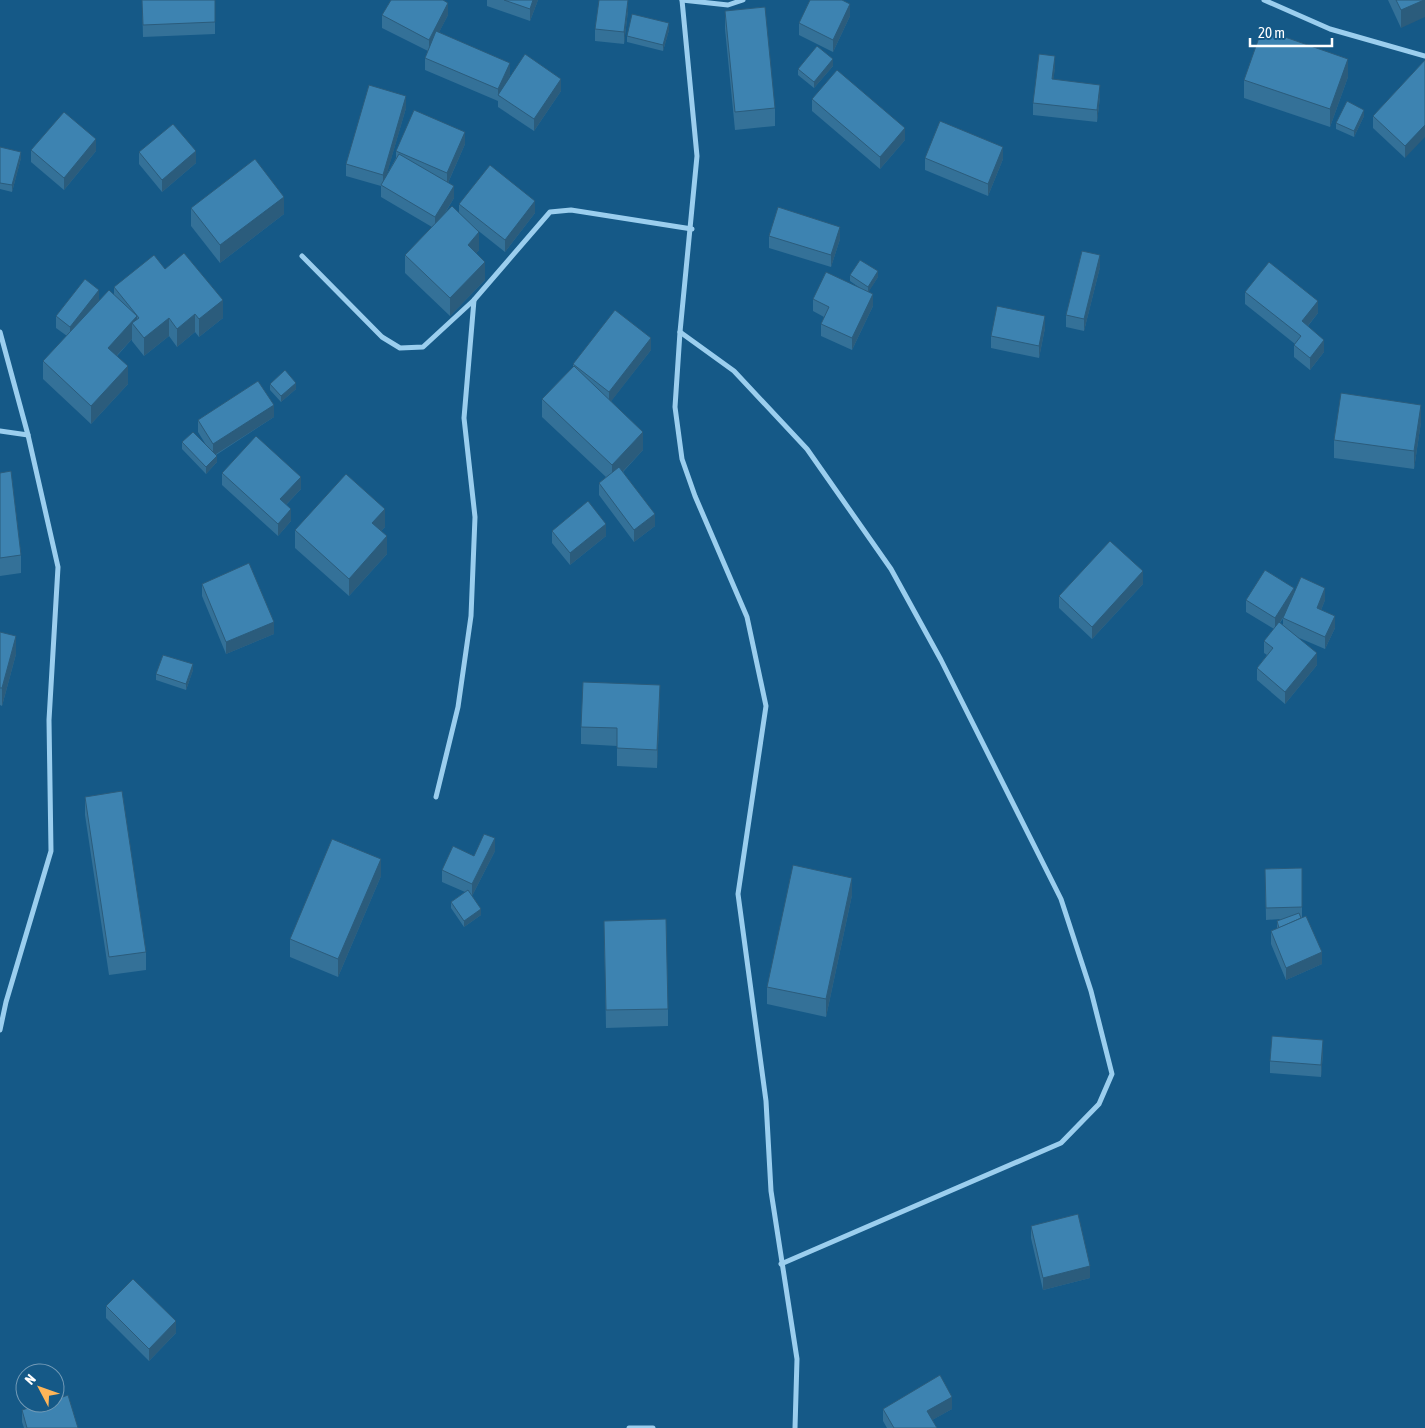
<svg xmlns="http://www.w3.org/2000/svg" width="1425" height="1428" font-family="'Asap Condensed',sans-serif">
	<rect width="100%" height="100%" fill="#155987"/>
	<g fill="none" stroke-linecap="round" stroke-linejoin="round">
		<g stroke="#9bceee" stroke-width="5">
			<polyline points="682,0 697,156 680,332 675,407 682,459 695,496 747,617 766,706 738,894 766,1101 771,1191 797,1359 795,1428"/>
			<polyline points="682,0 728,5 743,0"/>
			<polyline points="1264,0 1330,29 1425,56"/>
			<polyline points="302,256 382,337 400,348 423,347 474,300 550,212 571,210 692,229"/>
			<polyline points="0,332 28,435 58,567 49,720 51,851 6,1002 0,1030"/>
			<polyline points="680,332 734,371 807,449 891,569 941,660 1061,899 1091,991 1112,1074 1099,1104 1061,1143 781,1264"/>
			<polyline points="0,431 28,435"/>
			<polyline points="436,797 458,707 471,616 475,517 464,418 474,300"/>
			<polyline points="629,1428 653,1428"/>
		</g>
	</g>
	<g fill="#347198" fill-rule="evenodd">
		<polygon points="142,0 215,0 215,34 143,37"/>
		<polygon points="487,0 538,0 530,21 487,6"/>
		<polygon points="1388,0 1425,0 1401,28"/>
		<polygon points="628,11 624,44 595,41 595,29"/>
		<polygon points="725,11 775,108 775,126 735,130 725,29"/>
		<polygon points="382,15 448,15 439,32 510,75 507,81 561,91 534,131 498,107 498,101 425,70 425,58 428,51 382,28"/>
		<polygon points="850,16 833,52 799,35 799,23"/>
		<polygon points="669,30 663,51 627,42 627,36"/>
		<polygon points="1425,60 1405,158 1373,128 1373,116"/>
		<polygon points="833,66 814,88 798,75 798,69"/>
		<polygon points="1055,68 1053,79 1100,97 1097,122 1033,115 1033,103"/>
		<polygon points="1348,77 1330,127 1244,98 1244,80"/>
		<polygon points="812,99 905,140 880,169 812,111"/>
		<polygon points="406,108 386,176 396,158 396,151 465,144 448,183 454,198 444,215 459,213 459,204 535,213 505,252 476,229 479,250 476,253 485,280 450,316 405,273 405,255 432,227 381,197 381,186 346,176 346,164"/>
		<polygon points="1364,116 1354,137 1336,129 1336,123"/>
		<polygon points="0,147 21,158 12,192 0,189"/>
		<polygon points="31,150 96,151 64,190 31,162"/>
		<polygon points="139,152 196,163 162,192 139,164"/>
		<polygon points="925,158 1003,159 988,196 925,170"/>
		<polygon points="191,208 284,214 220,263 191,226"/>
		<polygon points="769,236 840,239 831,267 769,248"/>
		<polygon points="1100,267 1084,331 1066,327 1066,315"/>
		<polygon points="165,269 223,318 199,337 195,332 177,347 169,336 144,356 132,341 132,339 117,356 128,384 91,424 43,379 43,361 67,336 56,328 56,316 99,301 114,295 114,287"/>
		<polygon points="850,275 878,277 868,292 873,306 852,350 821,336 821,324 824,317 813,311 813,299 860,288 850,281"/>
		<polygon points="1245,292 1318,313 1308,326 1324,352 1310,370 1294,357 1294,345 1295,344 1245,304"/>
		<polygon points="1045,328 1039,358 991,348 991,336"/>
		<polygon points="651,350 611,401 643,450 623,472 655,526 634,542 599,495 599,483 606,477 542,417 542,399 573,367 573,364"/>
		<polygon points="270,384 296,389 281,402 270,390"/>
		<polygon points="274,417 216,455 217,462 206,474 182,449 182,442 206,445 198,432 198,420"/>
		<polygon points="1421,422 1414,469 1334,458 1334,440"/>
		<polygon points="0,473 21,555 21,573 0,576"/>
		<polygon points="222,473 301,489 286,505 291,521 278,536 222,485"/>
		<polygon points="385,527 381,531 387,554 349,596 295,548 295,530"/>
		<polygon points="552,531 606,536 570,565 552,543"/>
		<polygon points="202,584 274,634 226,654 202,596"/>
		<polygon points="1143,584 1092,639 1059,608 1059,596"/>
		<path d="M1294 594 1325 600 1321 610 1335 628 1325 649 1297 637 1317 665 1285 704 1257 680V668L1267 655 1264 653V641L1274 629 1246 612V600ZM1284 617 1283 618V625L1280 623Z"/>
		<polygon points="0,632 16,654 2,706 0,705"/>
		<polygon points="193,670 186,690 156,680 156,674"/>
		<polygon points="660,703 657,768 617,766 617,746 581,744 581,727"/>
		<polygon points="85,797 146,952 146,970 109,975 85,815"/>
		<polygon points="495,851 472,896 481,915 464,927 451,908 451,902 465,892 442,882 442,870 474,856"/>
		<polygon points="1302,868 1302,918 1322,964 1286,980 1271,944 1271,931 1277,929 1277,921 1281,919 1266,920 1265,869"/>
		<polygon points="381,876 338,977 290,957 290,939"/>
		<polygon points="852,895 826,1017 767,1004 767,987"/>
		<polygon points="604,921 668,1009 668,1026 606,1028"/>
		<polygon points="1323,1052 1321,1077 1270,1073 1270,1061"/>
		<polygon points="1031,1226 1090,1278 1043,1290 1031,1238"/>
		<polygon points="106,1306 176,1333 149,1361 106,1318"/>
		<polygon points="883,1409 952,1409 932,1420 937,1428 887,1428 883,1421"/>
		<polygon points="22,1410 78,1428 24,1428 22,1422"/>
	</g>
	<g fill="#2b5c7c">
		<polygon points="533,0 538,0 530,21 530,9"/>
		<polygon points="628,0 628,11 624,44 624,32"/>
		<polygon points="1424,0 1425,0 1425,17 1401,28 1401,10"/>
		<polygon points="448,3 448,15 429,52 429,40"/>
		<polygon points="850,4 850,16 833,52 833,40"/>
		<polygon points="669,23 669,30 663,51 663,45"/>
		<polygon points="1055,56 1055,68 1052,91 1052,79"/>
		<polygon points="833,59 833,66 814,88 814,82"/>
		<polygon points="1348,59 1348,77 1330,127 1330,109"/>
		<polygon points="510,63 510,75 500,97 498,95 498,89"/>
		<polygon points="561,79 561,91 534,131 534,119"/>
		<polygon points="1100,85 1100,97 1097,122 1097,110"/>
		<polygon points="406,96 406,108 383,187 383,175"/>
		<polygon points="1364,110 1364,116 1354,137 1354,131"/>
		<polygon points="1425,125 1425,137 1405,158 1405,146"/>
		<polygon points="905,128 905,140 880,169 880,157"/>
		<polygon points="465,132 465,144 447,185 447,173"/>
		<polygon points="96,139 96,151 64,190 64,178"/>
		<polygon points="1003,147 1003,159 988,196 988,184"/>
		<polygon points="196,151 196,163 162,192 162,180"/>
		<polygon points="21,152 21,158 12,192 12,185"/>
		<polygon points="454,186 454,198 435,229 435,217"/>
		<polygon points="284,197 284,214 220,263 220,245"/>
		<polygon points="535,201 535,213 505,252 505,240"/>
		<polygon points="840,227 840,239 831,267 831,255"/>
		<polygon points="479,232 479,250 468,262 468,245"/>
		<polygon points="1100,255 1100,267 1084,331 1084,319"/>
		<polygon points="485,262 485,280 450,316 450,298"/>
		<polygon points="878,271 878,277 868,293 868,287"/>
		<polygon points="99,290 99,302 70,339 70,327"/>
		<polygon points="873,294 873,306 852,350 852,338"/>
		<polygon points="223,300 223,318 199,337 199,319"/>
		<polygon points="1318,301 1318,313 1302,333 1302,321"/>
		<polygon points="195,314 195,332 177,347 177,329"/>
		<polygon points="137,316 137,329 132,323 132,339 108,365 108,348"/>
		<polygon points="1045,316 1045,328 1039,358 1039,346"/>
		<polygon points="169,318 169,336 144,356 144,338"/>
		<polygon points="651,338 651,350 609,404 609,392"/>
		<polygon points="1324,340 1324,352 1310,370 1310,358"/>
		<polygon points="128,366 128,384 91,424 91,406"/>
		<polygon points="296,383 296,389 281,402 281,396"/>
		<polygon points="274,405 274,417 213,456 213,444"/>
		<polygon points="1421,405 1421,422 1414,469 1414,451"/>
		<polygon points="643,432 643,450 612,483 612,465"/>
		<polygon points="217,456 217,462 206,474 206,467"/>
		<polygon points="301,477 301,489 280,511 280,499"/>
		<polygon points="291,509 291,521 278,536 278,524"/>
		<polygon points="385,509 385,527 372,541 372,523"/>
		<polygon points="655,514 655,526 634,542 634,530"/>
		<polygon points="606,524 606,536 570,565 570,553"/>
		<polygon points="387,536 387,554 349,596 349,579"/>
		<polygon points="1143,571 1143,584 1092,639 1092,627"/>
		<polygon points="1294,588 1294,600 1275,630 1275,618"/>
		<polygon points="1325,588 1325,600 1317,620 1317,608"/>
		<polygon points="1335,616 1335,628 1325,649 1325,637"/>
		<polygon points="274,622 274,634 226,654 226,642"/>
		<polygon points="16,636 16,654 2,706 2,688"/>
		<polygon points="1317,653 1317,665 1285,704 1285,692"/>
		<polygon points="193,664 193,670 186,690 186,684"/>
		<polygon points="660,685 660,703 657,768 657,750"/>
		<polygon points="495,838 495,851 472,896 472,884"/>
		<polygon points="381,859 381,876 338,977 338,959"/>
		<polygon points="852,878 852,895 826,1017 826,999"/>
		<polygon points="481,909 481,915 464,927 464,921"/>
		<polygon points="1322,952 1322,964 1286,980 1286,968"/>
		<polygon points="1323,1040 1323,1052 1321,1077 1321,1065"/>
		<polygon points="1090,1266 1090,1278 1043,1290 1043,1278"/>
		<polygon points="176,1321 176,1333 149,1361 149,1349"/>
		<polygon points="952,1397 952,1409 927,1423 927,1411"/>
	</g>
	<g fill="#3d83b1" stroke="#2b5c7c">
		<polygon points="142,0 215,0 215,22 143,25"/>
		<polygon points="391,0 443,0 448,3 429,40 382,15"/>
		<polygon points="504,0 533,0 530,9"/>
		<polygon points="599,0 628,0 624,32 595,29"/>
		<polygon points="810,0 842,0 850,4 833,40 799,23"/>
		<polygon points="1396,0 1424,0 1401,10"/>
		<polygon points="765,7 775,108 735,112 725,11"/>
		<polygon points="632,14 669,23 663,45 627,36"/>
		<polygon points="1262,29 1348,59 1330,109 1244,80"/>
		<polygon points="436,31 510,63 498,89 425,58"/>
		<polygon points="817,46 833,59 814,82 798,69"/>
		<polygon points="525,54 561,79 534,119 498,95"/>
		<polygon points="1039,54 1055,56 1052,79 1100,85 1097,110 1033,103"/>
		<polygon points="1425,60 1425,125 1405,146 1373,116"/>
		<polygon points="837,70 905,128 880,157 812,99"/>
		<polygon points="369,85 406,96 383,175 346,164"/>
		<polygon points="1347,101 1364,110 1354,131 1336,123"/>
		<polygon points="414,110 465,132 447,173 396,151"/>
		<polygon points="64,112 96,139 64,178 31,150"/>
		<polygon points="940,121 1003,147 988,184 925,158"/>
		<polygon points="173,124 196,151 162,180 139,152"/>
		<polygon points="0,147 21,152 12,185 0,183"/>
		<polygon points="399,154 454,186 435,217 381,185"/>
		<polygon points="255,159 284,197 220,245 191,208"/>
		<polygon points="490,165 535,201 505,240 459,204"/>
		<polygon points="452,206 479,232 468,245 485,262 450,298 405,255"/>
		<polygon points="778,207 840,227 831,255 769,236"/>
		<polygon points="1082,251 1100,255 1084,319 1066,315"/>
		<polygon points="184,253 223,300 199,319 195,314 177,329 169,318 144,338 132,323 139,318 114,287 154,255 165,269"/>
		<polygon points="860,260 878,271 868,287 850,275"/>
		<polygon points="1269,262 1318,301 1302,321 1324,340 1310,358 1294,345 1301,336 1245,292"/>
		<polygon points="826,272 873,294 852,338 821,324 829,307 813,299"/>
		<polygon points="85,279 99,290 70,327 56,316"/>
		<polygon points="109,290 137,316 108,348 128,366 91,406 43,361"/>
		<polygon points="997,306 1045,316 1039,346 991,336"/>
		<polygon points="615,310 651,338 609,392 573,364"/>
		<polygon points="574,366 643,432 612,465 542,399"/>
		<polygon points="285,370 296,383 281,396 270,384"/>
		<polygon points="258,381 274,405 213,444 198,420"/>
		<polygon points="1341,393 1421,405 1414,451 1334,440"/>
		<polygon points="193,432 217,456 206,467 182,442"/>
		<polygon points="256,436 301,477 280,499 291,509 278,524 222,473"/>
		<polygon points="619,467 655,514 634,530 599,483"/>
		<polygon points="11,471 21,555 0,558 0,473"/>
		<polygon points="346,474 385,509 372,523 387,536 349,579 295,530"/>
		<polygon points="588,501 606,524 570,553 552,531"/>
		<polygon points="1110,541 1143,571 1092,627 1059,596"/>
		<polygon points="249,563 274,622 226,642 202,584"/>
		<polygon points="1265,570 1294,588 1275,618 1246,600"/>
		<polygon points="1301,577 1325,588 1317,608 1335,616 1325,637 1283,618"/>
		<polygon points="1279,622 1317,653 1285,692 1257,668 1273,648 1264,641"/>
		<polygon points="0,632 16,636 2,688 0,688"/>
		<polygon points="163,655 193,664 186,684 156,674"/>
		<polygon points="583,682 660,685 657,750 617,748 617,728 581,727"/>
		<polygon points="122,791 146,952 109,957 85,797"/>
		<polygon points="484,834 495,838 472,884 442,870 453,846 474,856"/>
		<polygon points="332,839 381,859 338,959 290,939"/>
		<polygon points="793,865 852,878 826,999 767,987"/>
		<polygon points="1302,868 1302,907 1266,908 1265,869"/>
		<polygon points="468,890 481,909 464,921 451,902"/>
		<polygon points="1299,913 1301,918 1279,928 1277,921"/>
		<polygon points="1306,916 1322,952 1286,968 1271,931"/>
		<polygon points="666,919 668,1009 606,1010 604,921"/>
		<polygon points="1272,1036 1323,1040 1321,1065 1270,1061"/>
		<polygon points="1078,1214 1090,1266 1043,1278 1031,1226"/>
		<polygon points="133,1279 176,1321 149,1349 106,1306"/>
		<polygon points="940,1375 952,1397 927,1411 937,1428 894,1428 883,1409"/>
		<polygon points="68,1395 78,1428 27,1428 22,1410 44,1403 55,1403 55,1400"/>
	</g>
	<g transform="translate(40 1388) rotate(311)"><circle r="24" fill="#155987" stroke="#739bb7"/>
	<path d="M0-4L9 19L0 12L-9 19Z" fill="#ffb558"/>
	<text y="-8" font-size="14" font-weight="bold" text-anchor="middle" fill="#ffffff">N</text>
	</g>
	<path d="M1250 38v8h82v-8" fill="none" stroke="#ffffff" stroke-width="2.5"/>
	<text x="1258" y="38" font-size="15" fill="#ffffff" stroke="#155987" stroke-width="4" paint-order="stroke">20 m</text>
</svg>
